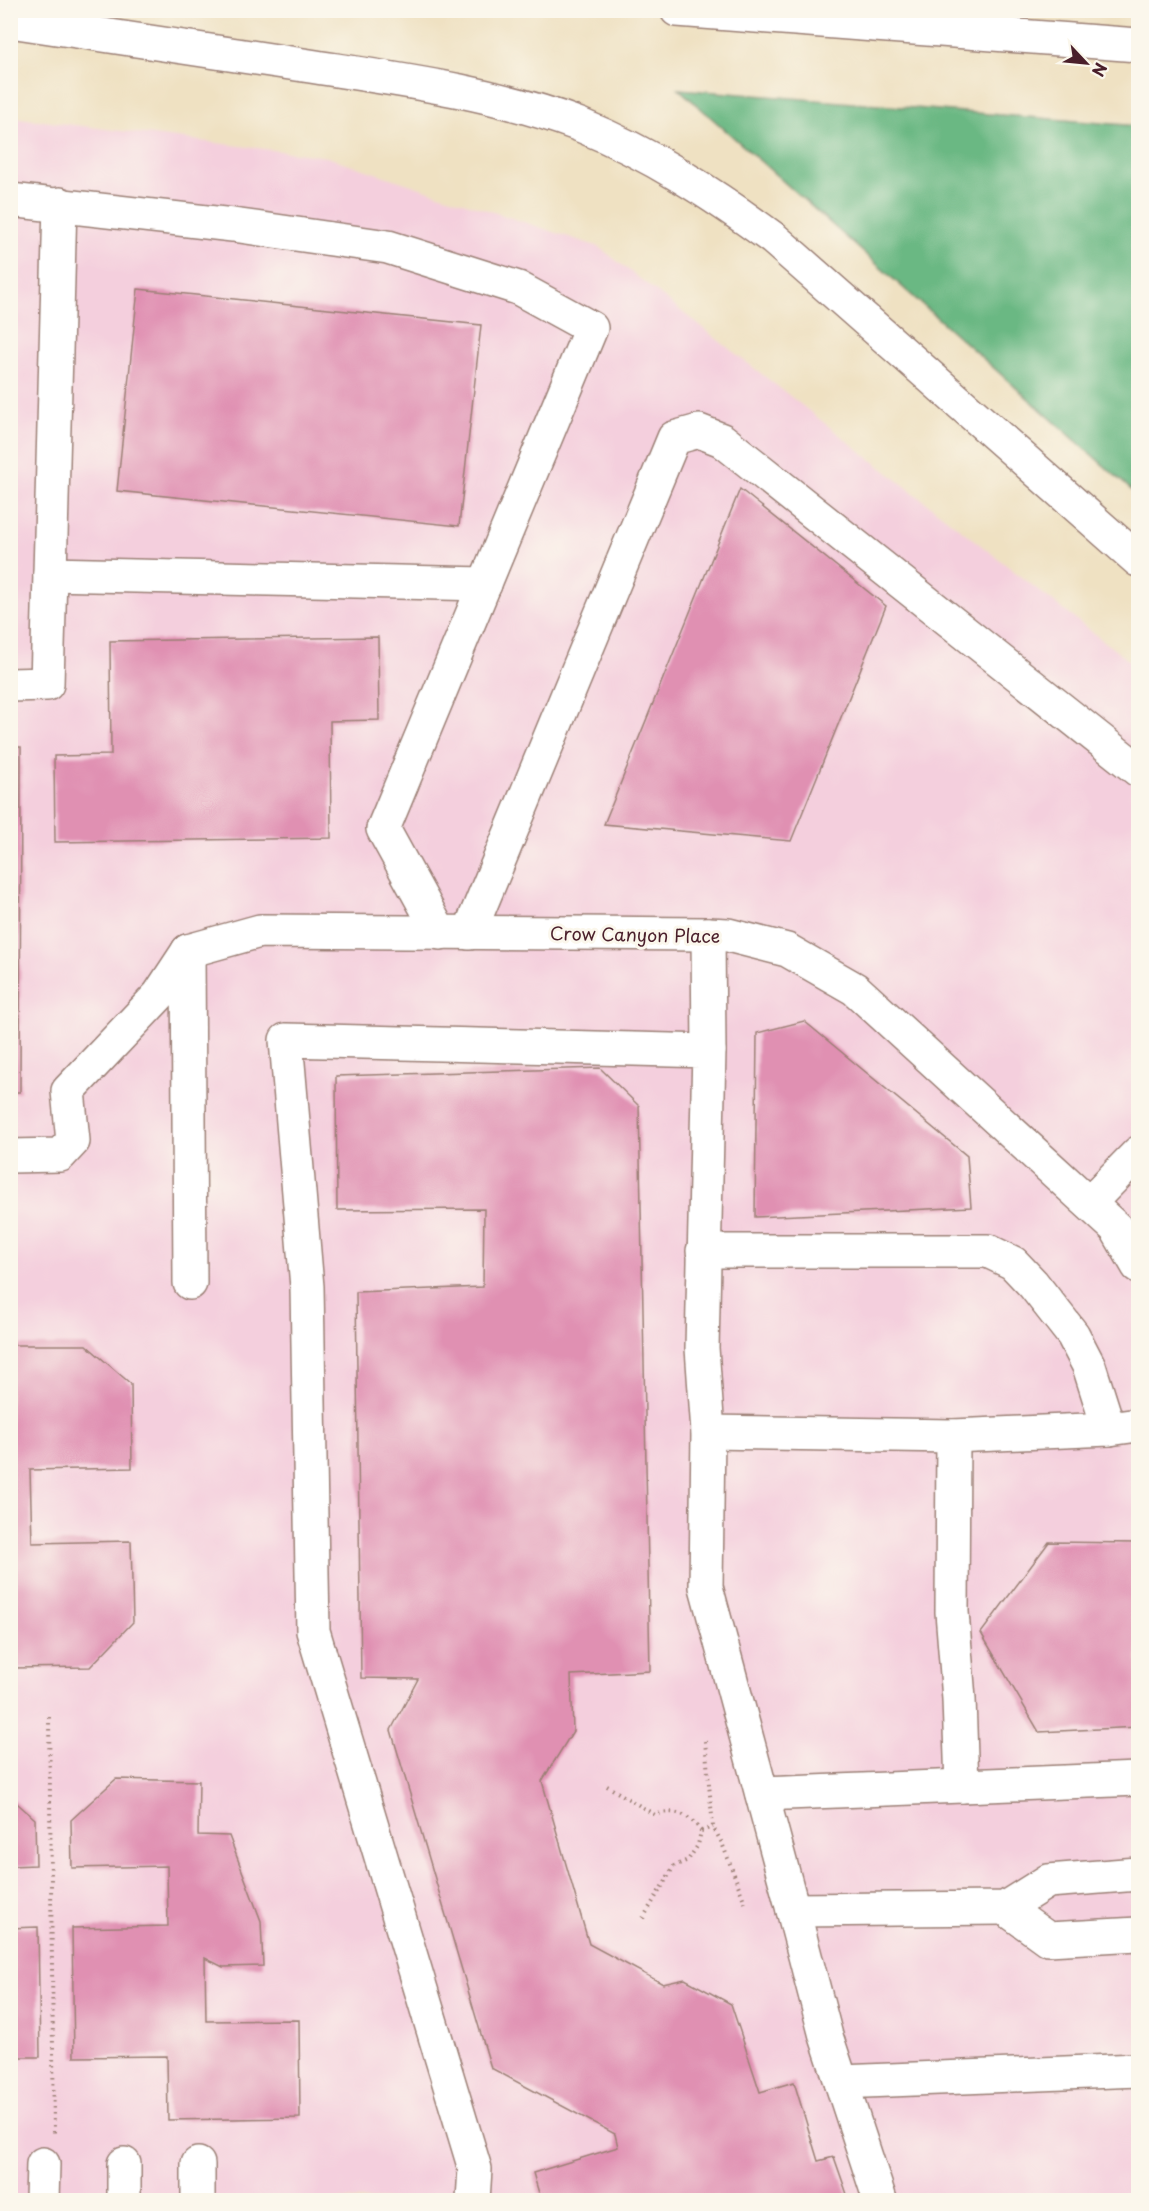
<svg xmlns="http://www.w3.org/2000/svg" width="1149" height="2211" font-family="'Playpen Sans',sans-serif">
	<rect width="100%" height="100%" fill="#fbf7ec"/>
	<filter id="ink" filterUnits="userSpaceOnUse"><feTurbulence type="fractalNoise" baseFrequency=".0167" numOctaves="2"/><feDisplacementMap in="SourceGraphic" scale="12" xChannelSelector="R" yChannelSelector="G"/><feConvolveMatrix kernelMatrix="1 2 1 2 8 2 1 2 1" color-interpolation-filters="sRGB"/></filter>
	<filter id="wash" filterUnits="userSpaceOnUse"><feTurbulence type="fractalNoise" baseFrequency=".008" numOctaves="4" result="noise"/><feDisplacementMap in="SourceGraphic" scale="24" xChannelSelector="R" yChannelSelector="G"/><feGaussianBlur stdDeviation="1.35" result="paint"/><feColorMatrix in="noise" values="0 0 0 0 0 0 0 0 0 0 0 0 0 0 0 0 0 1.4 0 .05"/><feComposite in="paint" operator="in"/></filter>
	<g filter="url(#wash)">
		<rect width="100%" height="100%" fill="#efe1c2"/>
		<polygon fill="#f4cfdd" points="11,117 327,157 599,247 1138,668 1138,2200 11,2200"/>
		<polygon fill="#6ab883" stroke="#5a6c57" stroke-width="1.5" points="679,89 1138,126 1138,484 1136,494"/>
		<g id="blocks">
			<g fill="#e090b2">
				<polygon points="138,289 481,325 459,526 117,491"/>
				<polygon points="740,489 886,606 791,841 604,824"/>
				<polygon points="378,637 379,720 330,721 331,838 55,842 54,756 111,755 110,641"/>
				<polygon points="10,747 21,747 20,1092 10,1092"/>
				<polygon points="804,1021 967,1156 971,1207 755,1217 757,1033"/>
				<polygon points="600,1068 639,1106 650,1671 571,1675 573,1731 542,1781 589,1944 663,1984 685,1979 731,2004 760,2092 794,2082 818,2161 834,2157 849,2200 541,2200 533,2173 618,2147 615,2134 491,2068 391,1730 418,1679 361,1678 356,1292 483,1287 484,1209 337,1210 336,1076"/>
				<polygon points="10,1345 86,1345 131,1384 132,1468 30,1470 32,1543 131,1541 133,1622 90,1667 10,1668"/>
				<polygon points="1049,1542 1138,1543 1138,1727 1039,1732 981,1633"/>
				<polygon points="116,1779 199,1781 198,1835 229,1836 261,1921 263,1966 223,1967 205,1958 206,2021 299,2020 300,2118 168,2120 167,2056 74,2057 72,1928 168,1926 167,1866 72,1868 71,1820"/>
				<polygon points="10,1797 35,1819 36,1865 10,1866"/>
				<polygon points="38,1927 40,2057 10,2057 10,1928"/>
			</g>
		</g>
	</g>
	<g filter="url(#ink)">
		<use href="#blocks" fill-opacity="0" stroke="#9c8076" stroke-width="1.5"/>
		<g fill="none" stroke-linecap="round" stroke-linejoin="round">
			<g stroke="#9c8076" stroke-width="36">
				<g id="minor">
					<polyline points="10,200 233,225 388,247 518,288 591,328 383,829 440,933"/>
					<polyline points="50,574 485,584"/>
					<polyline points="10,685 47,684 60,204"/>
					<polyline points="469,933 674,438 699,431 722,440 1138,770"/>
					<polyline points="708,934 709,1051"/>
					<polyline points="188,951 260,931 708,934 728,935 787,950 855,989 1116,1228 1138,1266"/>
					<polyline points="188,951 190,1283"/>
					<polyline points="10,1156 60,1155 73,1141 68,1091 159,995 188,951"/>
					<polyline points="1089,1203 1138,1153"/>
					<polyline points="703,1251 988,1251 1013,1263 1033,1284 1073,1335 1089,1366 1109,1429"/>
					<polyline points="708,1432 953,1436 1109,1429 1138,1425"/>
					<polyline points="953,1436 952,1612 959,1699 962,1786"/>
					<polyline points="762,1794 1138,1779"/>
					<polyline points="1005,1908 1048,1939 1138,1934"/>
					<polyline points="793,1910 826,2036 880,2200"/>
					<polyline points="841,2082 1138,2070"/>
					<polyline points="42,2200 43,2164"/>
					<polyline points="124,2200 124,2164"/>
					<polyline points="198,2200 198,2164"/>
					<polyline points="473,2200 475,2169 313,1631 307,1287 286,1040 709,1051 702,1348 708,1432 706,1587 793,1910 1005,1908 1048,1881 1138,1874"/>
				</g>
			</g>
			<g stroke="#9c8076" stroke-width="36">
				<g id="highway">
					<polyline points="677,10 1138,45"/>
					<path d="M10 21C110 36 210 51 310 66 401 80 494 92 580 125 651 154 713 194 774 239L1138 560"/>
				</g>
			</g>
			<g stroke="#9c8076" stroke-width="4" stroke-dasharray="1.5 4.5" stroke-linecap="butt">
				<polyline points="49,1717 54,2133"/>
				<polyline points="705,1741 713,1827 722,1843 745,1903"/>
				<path d="M607 1786 655 1815C675 1808 689 1814 701 1831L698 1845 688 1860 674 1866 642 1920"/>
				<polyline points="701,1831 713,1827"/>
			</g>
			<use href="#minor" stroke="#fff" stroke-width="33"/>
			<use href="#highway" stroke="#fff" stroke-width="33"/>
		</g>
	</g>
	<g text-anchor="middle" dominant-baseline="central" stroke-width="6" stroke-linejoin="round" paint-order="stroke">
		<g font-size="18" fill="#4a1f2b" stroke="#fbf7ec">
			<text transform="translate(635 934) rotate(1)">Crow Canyon Place</text>
		</g>
	</g>
	<rect width="1149" height="2211" fill="none" stroke="#fbf7ec" stroke-width="36"/>
	<g transform="translate(1086 63) rotate(116)" stroke="#fbf7ec" stroke-width="4.5" paint-order="stroke">
	<path d="M0-4.5L10 22L0 15L-10 22Z" fill="#4a1f2b"/>
	<text y="-9" font-size="16" font-weight="bold" text-anchor="middle" fill="#4a1f2b">N</text>
	</g>
</svg>
